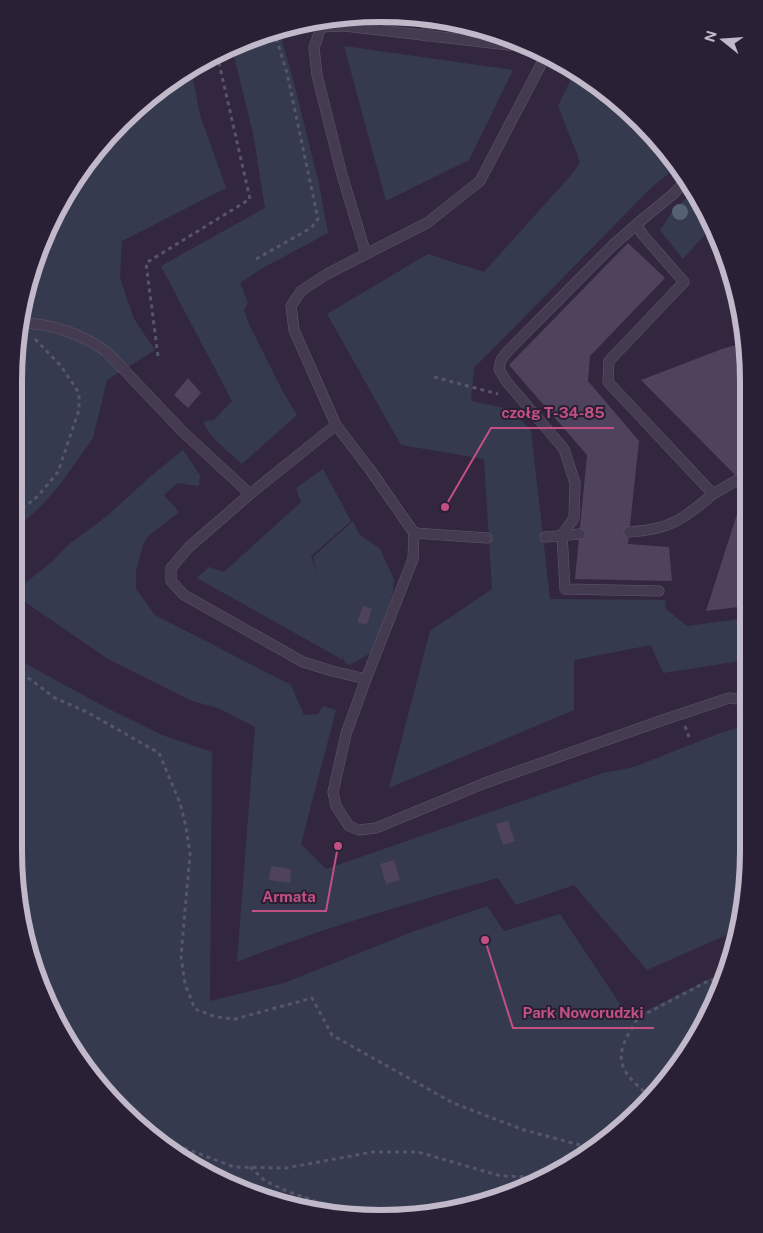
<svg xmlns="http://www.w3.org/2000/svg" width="763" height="1233" font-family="'Public Sans',sans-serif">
	<rect width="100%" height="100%" fill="#332740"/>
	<g fill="#353a4f">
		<path d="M286 28 282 41 293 79 319 184 328 233 263 268 240 283 248 303 244 310 248 322 282 390 297 415 242 464C232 454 205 435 204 421L214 420 232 401C208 355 184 311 161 266L265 208 253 133 232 48 264 33Z"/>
		<polygon points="344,46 513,70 469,160 386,201"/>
		<polygon points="191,68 200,115 226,188 122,241 120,278 134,319 155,350 107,380 93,438 59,486 40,507 16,529 17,334 42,241 90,157 139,105"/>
		<polygon points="575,71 606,90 658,139 677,167 652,187 474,368 471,401 509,409 531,430 550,599 665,600 666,609 687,626 747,618 747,660 663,673 651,645 574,660 574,710 389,788 430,631 492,589 484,459 401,445 327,314 428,254 484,272 573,173 580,162 558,106"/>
		<polygon points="691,193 715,229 708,231 683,259 660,230 672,212"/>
		<path d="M183 450 200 475 199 486 177 483 164 495 179 512 147 537 142 548 136 571V589L155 615 291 685 304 715 318 714 323 706 336 710 301 844 326 869 603 773 634 767 720 733 747 725 746 899 738 930 647 970 574 885 516 905 498 878C410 903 322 928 237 962L255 727 218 708 192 701 108 659 15 595V591L53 561 68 545 107 516 151 476Z"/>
		<polygon points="323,469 351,521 311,556 317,573 313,557 353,521 359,534 380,549 394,579 393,593 371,653 349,665 345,663 341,651 343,660 197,578 209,567 224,572 301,502 296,488"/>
		<polygon points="15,658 107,708 162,735 212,752 210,1001 284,983 412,932 487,906 504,931 560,914 630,1019 727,970 721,992 673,1076 586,1157 477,1207 381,1219 263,1200 157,1143 76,1056 33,969 14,851"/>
	</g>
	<g fill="#4f425d">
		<polygon points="628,243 665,278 590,356 588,381 639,441 628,544 669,547 672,581 575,579 587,455 509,365"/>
		<polygon points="746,342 748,357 747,606 706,611 746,486 641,380 722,349"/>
		<polygon points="188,378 201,393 188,408 174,395"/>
		<polygon points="363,606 372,609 367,625 357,622"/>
		<polygon points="508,821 515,841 503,845 496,824"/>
		<polygon points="394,860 400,880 386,884 380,864"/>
		<polygon points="271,866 291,869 290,883 269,880"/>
	</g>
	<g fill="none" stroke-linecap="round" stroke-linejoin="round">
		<g stroke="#60566a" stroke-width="11">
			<g id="service">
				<polyline points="427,36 428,18"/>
				<polyline points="366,254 342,175 317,75 314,48 321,27 345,26 535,48"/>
				<path d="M20 323C51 323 82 334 107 352L183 432 250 494 189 547 171 568V581L184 595 303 662 332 671 366 679 346 734 333 792 336 806 349 826 359 830 376 828 485 783 663 720 729 698 747 700"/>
				<polyline points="336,425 371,471 414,533 413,559 366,679"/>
				<polyline points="250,494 336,425 294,330 291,306 301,291 327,274 427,223 480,181 547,53"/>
				<polyline points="713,494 739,479"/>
				<path d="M629 532C669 530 684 519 713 494L608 382 609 361 684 282 643 235 636 225"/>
				<polyline points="414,533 487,538"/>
				<polyline points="545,537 580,534"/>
				<polyline points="659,591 565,589 562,535 574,518 575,483 564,449 506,381 499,369 501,360 507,352 612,246 644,218 672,195 686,181"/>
			</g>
		</g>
		<g stroke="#56556a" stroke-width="3" stroke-dasharray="4 4" stroke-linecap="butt">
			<polyline points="404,15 411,19"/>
			<polyline points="256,259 311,228 318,219 287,73 274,31"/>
			<polyline points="158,356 146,263 250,199 217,54"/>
			<polyline points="434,377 498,394"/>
			<polyline points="16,514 38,496 58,472 79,410 79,393 61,366 34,338"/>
			<polyline points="15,668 55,698 87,712 159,753 180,803 186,827 190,854 181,956 185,984 195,1009 216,1017 235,1019 312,998 332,1035 453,1103 524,1130 595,1149"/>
			<polyline points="685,726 689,737"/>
			<polyline points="58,1019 92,1066 140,1124 158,1138 234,1167 286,1168 373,1152 418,1152 501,1176 535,1177 538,1179"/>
			<path d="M650 1097C627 1076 611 1065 629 1033 633 1027 634 1022 640 1017L708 981 713 980 724 984"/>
			<polyline points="250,1167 265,1181 289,1192 359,1216"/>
		</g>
		<use href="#service" stroke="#453b50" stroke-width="10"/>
	</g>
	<circle fill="#556271" cx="680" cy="212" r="8"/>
	<path d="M0 0H763V1233H0ZM381 22H381A359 359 0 0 1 740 381V851A359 359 0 0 1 381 1210H381A359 359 0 0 1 22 851V381A359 359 0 0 1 381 22Z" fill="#2a2035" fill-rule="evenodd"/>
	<path fill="none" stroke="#c1b8ca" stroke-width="6" d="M381 22H381A359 359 0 0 1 740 381V851A359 359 0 0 1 381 1210H381A359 359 0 0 1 22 851V381A359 359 0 0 1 381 22Z"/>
	<path fill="none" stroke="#c25082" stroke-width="2" d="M445 507L491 428H614M338 846L326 911H252M485 940L513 1028H654"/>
	<g fill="#c25082" stroke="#2a2035" stroke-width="2">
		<circle cx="445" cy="507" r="5"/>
		<circle cx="338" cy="846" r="5"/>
		<circle cx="485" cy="940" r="5"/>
	</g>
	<g font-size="15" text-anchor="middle" font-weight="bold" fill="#c25082" stroke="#2a2035" stroke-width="4" stroke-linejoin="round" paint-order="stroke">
		<text x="553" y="418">czołg T-34-85</text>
		<text x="289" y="902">Armata</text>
		<text x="583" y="1018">Park Noworudzki</text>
	</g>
	<g transform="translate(723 40) rotate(287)" stroke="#2a2035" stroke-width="4" paint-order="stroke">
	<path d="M0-4L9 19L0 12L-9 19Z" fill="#c1b8ca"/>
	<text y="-8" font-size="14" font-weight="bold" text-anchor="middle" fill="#c1b8ca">N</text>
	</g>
</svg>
